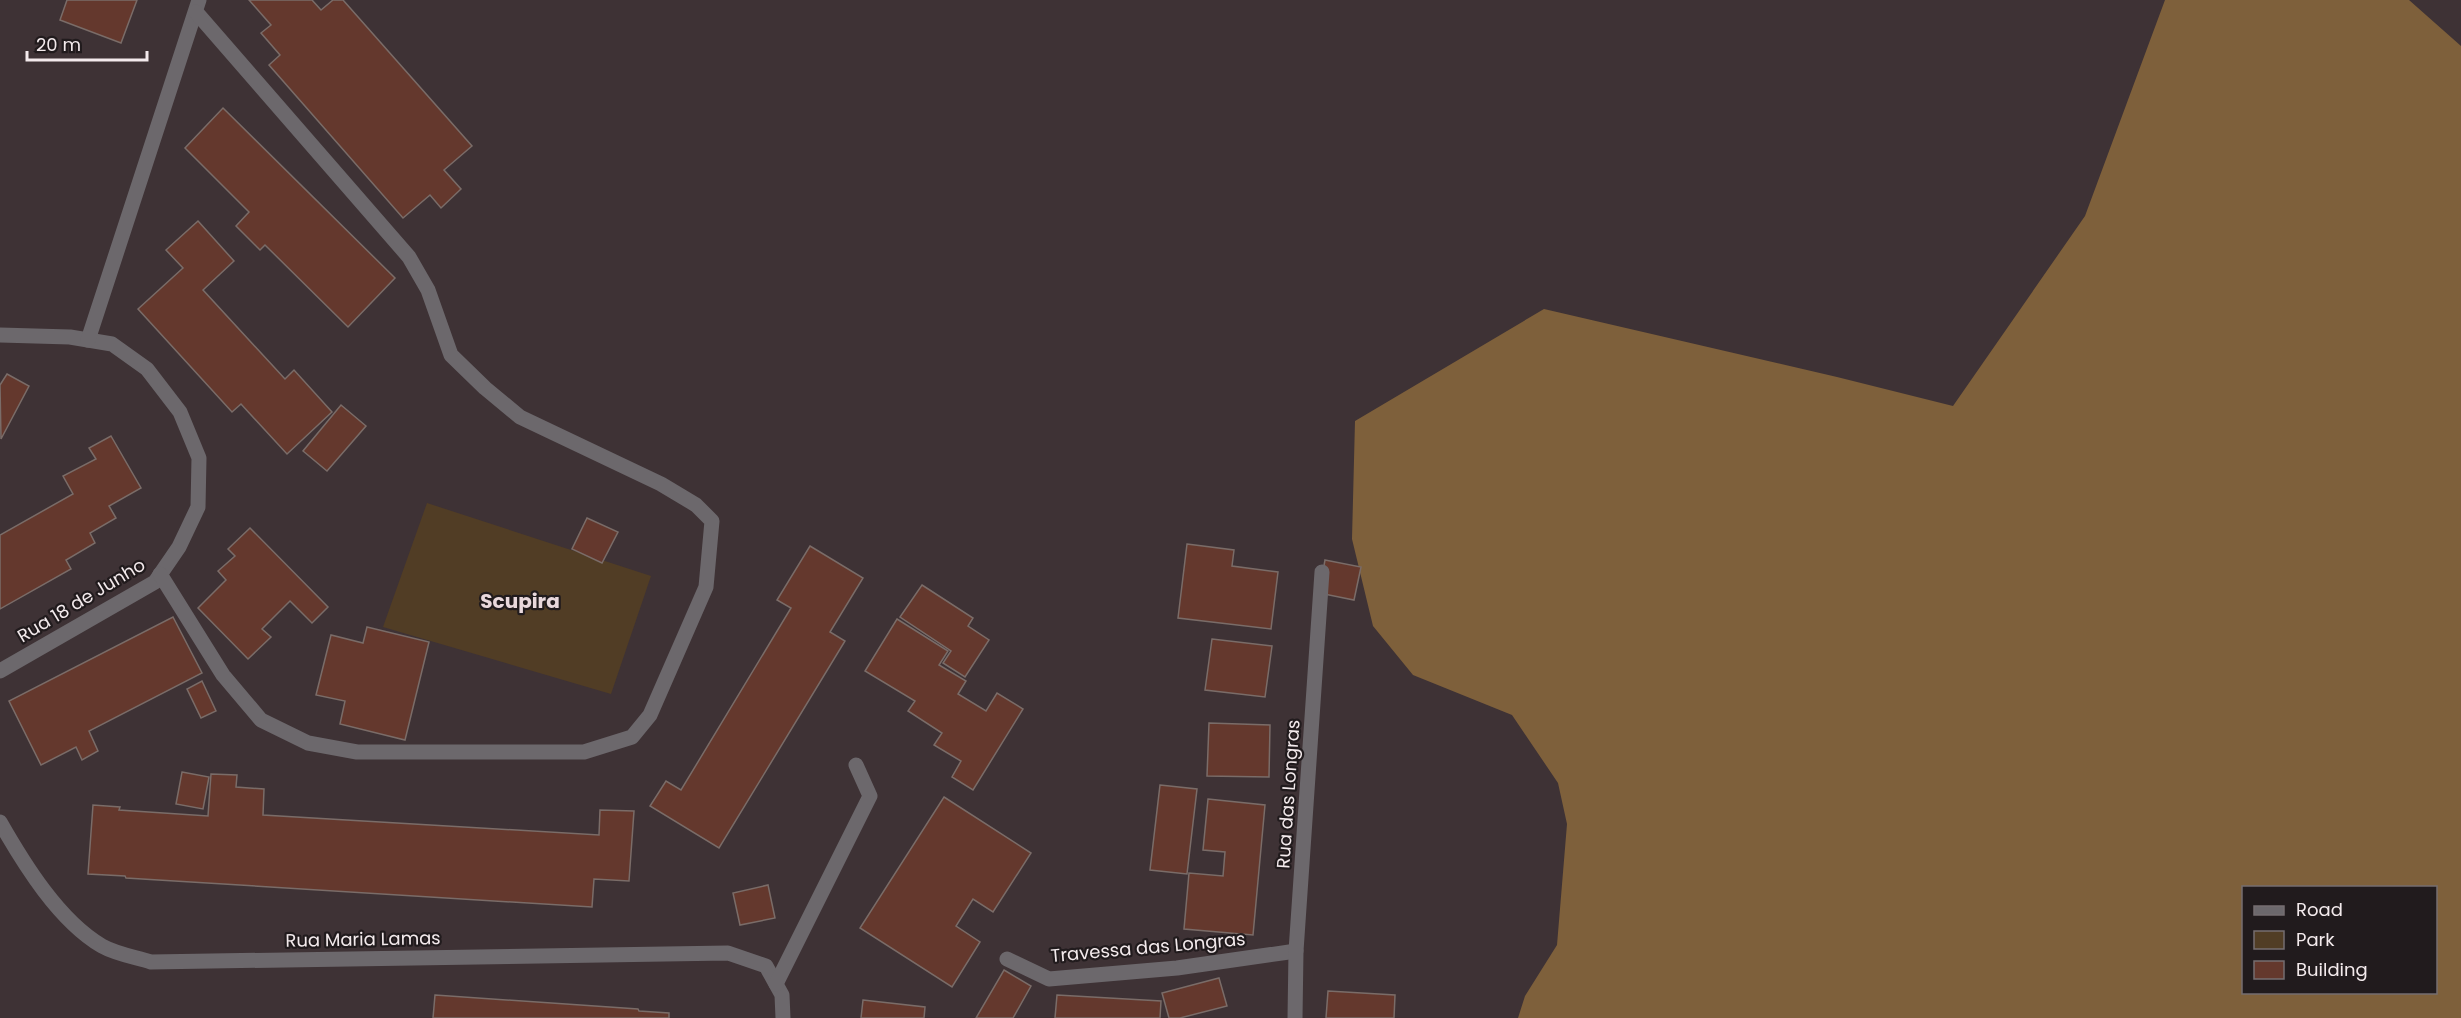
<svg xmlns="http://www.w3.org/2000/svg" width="2461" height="1018" font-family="Poppins,sans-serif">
	<rect width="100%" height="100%" fill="#3e3235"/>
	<polygon fill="#513d25" points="427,503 651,576 611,694 383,627"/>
	<path fill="#7e603b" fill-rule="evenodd" d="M2165 0H2409L2461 46V1018H1518L1525 996 1557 945 1567 824 1558 783 1512 715 1413 675 1373 626 1352 539 1355 421 1544 309 1837 377 1953 406 2085 216ZM2244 888H2436V992H2244Z"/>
	<g fill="#64382d" stroke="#7a6c68" stroke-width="1.5">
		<polygon points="67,0 137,0 121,43 60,20"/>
		<polygon points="249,0 312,0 321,10 333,0 343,0 472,146 444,170 461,189 441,208 430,195 403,218 269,65 280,55 261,33 271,25"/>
		<polygon points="223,108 395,278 348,327 265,245 260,250 236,226 249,212 185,148"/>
		<polygon points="198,221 234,261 203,290 285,379 294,370 332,412 287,454 241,404 232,412 138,309 183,268 166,250"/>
		<polygon points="7,374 29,386 1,439 0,385"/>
		<polygon points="341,405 366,426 327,471 303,451"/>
		<polygon points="111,436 141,488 109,506 116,518 90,533 95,543 66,560 71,569 0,609 0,535 73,494 63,476 96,459 89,448"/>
		<polygon points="587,518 618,532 602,563 572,549"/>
		<polygon points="250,528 328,607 312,623 290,601 262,629 271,637 248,659 198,608 226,580 218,571 235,556 228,549"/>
		<polygon points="1187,544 1234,550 1232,566 1278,572 1271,629 1178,618"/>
		<polygon points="810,546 863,578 830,632 845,641 719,848 650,806 666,781 681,790 791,608 777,600"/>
		<polygon points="1325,560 1361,567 1354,600 1319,593"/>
		<polygon points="922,585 973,618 968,626 989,640 965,677 943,663 951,651 900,617"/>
		<polygon points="173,617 202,673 89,731 98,751 82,760 76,747 41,765 9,701"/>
		<polygon points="897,619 948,651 939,665 966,681 958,694 986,711 997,693 1023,709 973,790 952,777 961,761 934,745 942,733 908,711 915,701 865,671"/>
		<polygon points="367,627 429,642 405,740 340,724 345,701 316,695 331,635 363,643"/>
		<polygon points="1212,639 1272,646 1265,697 1205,690"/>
		<polygon points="202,681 216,711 201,718 187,689"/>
		<polygon points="1209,723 1270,725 1269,777 1207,776"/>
		<polygon points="182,772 209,777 203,809 176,804"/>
		<polygon points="211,774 237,775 236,787 264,789 263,815 599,835 600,810 634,811 629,881 594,879 592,907 126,878 125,876 88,874 93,805 120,807 119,810 208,816"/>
		<polygon points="1160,785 1197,789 1187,874 1150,870"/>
		<polygon points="944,797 1031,853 993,912 973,899 956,926 980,942 952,987 860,928"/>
		<polygon points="1208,799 1265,805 1253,935 1184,929 1189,873 1223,876 1225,852 1203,850"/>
		<polygon points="768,885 775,918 740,925 733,893"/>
		<polygon points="1004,970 1031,986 1013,1018 976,1018"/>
		<polygon points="1219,978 1227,1006 1180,1018 1169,1018 1162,993"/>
		<polygon points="1328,991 1395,995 1394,1018 1326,1018"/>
		<polygon points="435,995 638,1009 639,1011 669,1013 669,1018 433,1018"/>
		<polygon points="1057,995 1161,1001 1160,1018 1055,1018"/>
		<polygon points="863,1000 925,1007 924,1018 861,1018"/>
	</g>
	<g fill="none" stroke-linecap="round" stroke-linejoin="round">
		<g stroke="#6c686c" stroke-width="15">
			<polyline points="0,335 70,337 112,344 147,369 180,412 199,458 198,507 179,547 155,582 0,671"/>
			<polyline points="88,340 199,0"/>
			<polyline points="160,574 223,675 261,720 308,743 357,752 584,752 632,737 650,715 706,587 712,521 696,505 661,484 520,417 485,388 451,355 428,290 409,257 196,12"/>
			<path d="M0 822C24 864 59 921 102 946 116 954 135 957 151 962L728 953 766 966 782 995 783 1018"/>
			<polyline points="1007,959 1049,979 1177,968 1296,951"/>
			<polyline points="776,984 870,796 856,765"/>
			<polyline points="1295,1018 1296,951 1322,572"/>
		</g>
	</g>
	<g text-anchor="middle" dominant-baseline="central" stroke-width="4.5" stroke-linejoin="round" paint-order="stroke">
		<g font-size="18" fill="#f3eaec" stroke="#211b1d">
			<text transform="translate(81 600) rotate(-31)">Rua 18 de Junho</text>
			<text transform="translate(1288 794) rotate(-86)">Rua das Longras</text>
			<text transform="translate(363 939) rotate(-1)">Rua Maria Lamas</text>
			<text transform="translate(1148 947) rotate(-5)">Travessa das Longras</text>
		</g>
		<g font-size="20" font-weight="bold" fill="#e9d8dc" stroke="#211b1d">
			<text x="520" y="601">Scupira</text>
		</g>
	</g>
	<rect x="2242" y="886" width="195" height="108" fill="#211b1d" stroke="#756e70" stroke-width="1.5"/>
	<rect x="2254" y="906" width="30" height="9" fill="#6c686c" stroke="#756e70" stroke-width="1.5"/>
	<text x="2296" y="916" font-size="18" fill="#f3eaec">Road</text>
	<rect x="2254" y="931" width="30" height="18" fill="#513d25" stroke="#756e70" stroke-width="1.5"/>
	<text x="2296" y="946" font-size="18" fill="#f3eaec">Park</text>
	<rect x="2254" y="961" width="30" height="18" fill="#64382d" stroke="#756e70" stroke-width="1.5"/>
	<text x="2296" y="976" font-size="18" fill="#f3eaec">Building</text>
	<path d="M27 51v9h120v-9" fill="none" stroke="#f3eaec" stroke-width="3"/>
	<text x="36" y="51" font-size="18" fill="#f3eaec" stroke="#211b1d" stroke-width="4.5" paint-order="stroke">20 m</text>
</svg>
